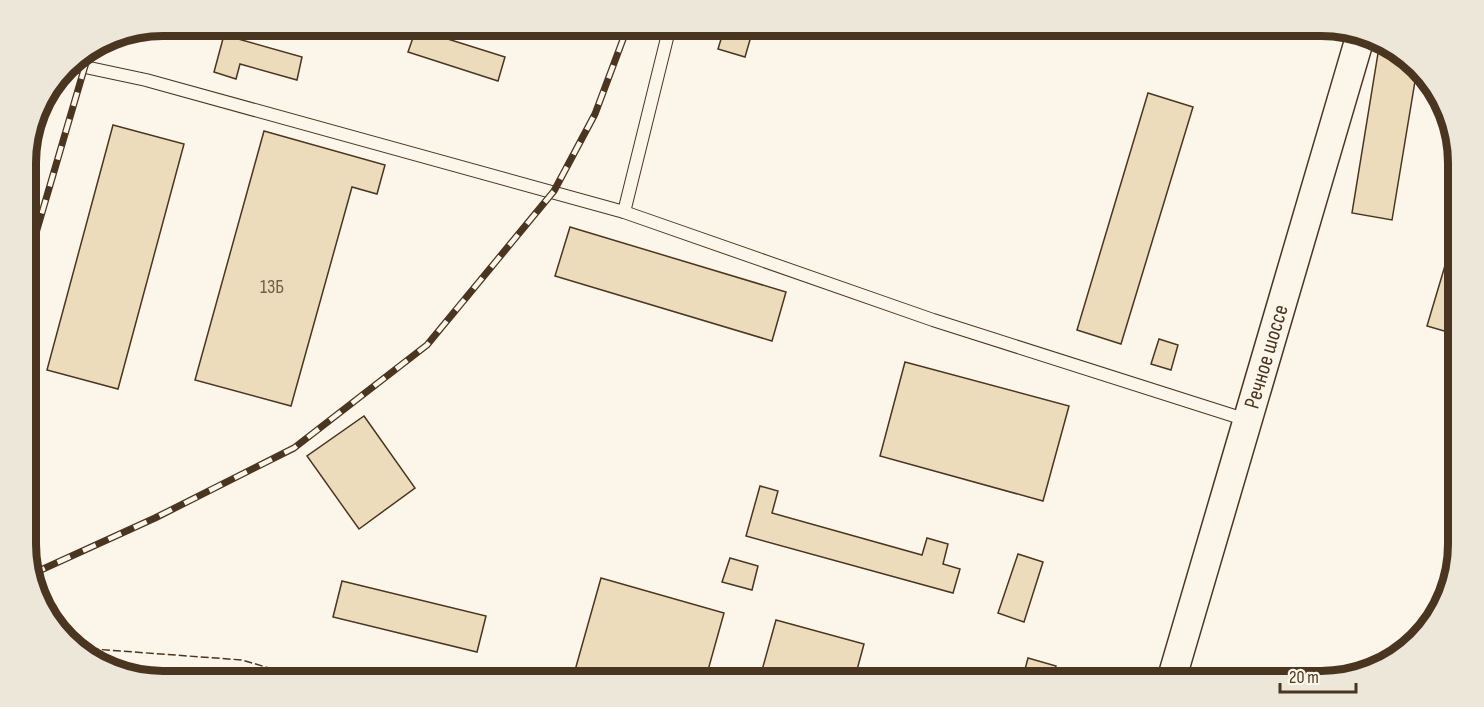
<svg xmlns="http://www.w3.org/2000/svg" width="1484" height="707" font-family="'Sofia Sans Condensed',sans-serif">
	<rect width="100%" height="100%" fill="#fbf6e9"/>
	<g fill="#ecdcbc" stroke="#4a3520" stroke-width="1.5">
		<polygon points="725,26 754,26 745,57 718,49"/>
		<polygon points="416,29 505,57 498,81 408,52"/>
		<polygon points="224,35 302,57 297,80 240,64 236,79 214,72"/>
		<polygon points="1380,41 1417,69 1392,220 1352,213"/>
		<polygon points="1148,93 1193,107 1121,344 1077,330"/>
		<polygon points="113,125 184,144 118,389 47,370"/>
		<polygon points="264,131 385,165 377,194 352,187 291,406 195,380"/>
		<polygon points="1458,222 1458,335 1427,326"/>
		<polygon points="570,227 786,292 772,341 555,276"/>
		<polygon points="1159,339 1178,345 1171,370 1151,364"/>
		<polygon points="905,362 1069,406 1043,501 880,456"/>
		<polygon points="364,416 415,488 359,529 307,456"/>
		<polygon points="760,486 778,491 772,513 922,555 927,538 948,544 943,564 960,569 953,593 746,536"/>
		<polygon points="1018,554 1043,562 1024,622 998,613"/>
		<polygon points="730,558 758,566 752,590 722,582"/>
		<polygon points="601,578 724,613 705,681 572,681"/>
		<polygon points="342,581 486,616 477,652 333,617"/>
		<polygon points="776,620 864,644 854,681 759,681"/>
		<polygon points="1028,658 1056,666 1052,681 1022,681"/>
	</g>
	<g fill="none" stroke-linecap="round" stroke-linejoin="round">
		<g stroke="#4a3520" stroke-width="14">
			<g id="service">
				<polyline points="67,66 85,67 146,80 624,212 933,320 1247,420"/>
				<polyline points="624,212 670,26"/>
			</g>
		</g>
		<g stroke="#4a3520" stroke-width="31">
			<g id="tertiary">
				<path id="s1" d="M1171 681 1361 34"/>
			</g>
		</g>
		<use href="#service" stroke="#fbf6e9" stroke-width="12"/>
		<use href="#tertiary" stroke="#fbf6e9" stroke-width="28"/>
		<g stroke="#4a3520" stroke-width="7">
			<g id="rail">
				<polyline points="26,267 90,49"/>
				<polyline points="32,574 155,518 294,448 427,345 554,191 595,114 628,26"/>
			</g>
		</g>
		<use href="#rail" stroke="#fbf6e9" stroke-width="4.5" stroke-dasharray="14" stroke-linecap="butt"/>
		<polyline stroke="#4a3520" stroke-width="1.5" stroke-dasharray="8 3" stroke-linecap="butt" points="80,648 242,660 286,673 283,681"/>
	</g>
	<g text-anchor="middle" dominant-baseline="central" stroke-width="4.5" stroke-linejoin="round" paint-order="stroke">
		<g font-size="20" fill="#725f47">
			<text x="272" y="287">13Б</text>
		</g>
		<g font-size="22" fill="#4a3520" stroke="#fbf6e9">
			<text stroke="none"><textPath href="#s1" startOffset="338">Речное шоссе</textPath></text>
		</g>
	</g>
	<path d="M0 0H1484V707H0ZM163 36H1321A127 127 0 0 1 1448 163V544A127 127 0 0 1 1321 671H163A127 127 0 0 1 36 544V163A127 127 0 0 1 163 36Z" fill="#ede7d9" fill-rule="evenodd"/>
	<path fill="none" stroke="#4a3520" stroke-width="8" d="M163 36H1321A127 127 0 0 1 1448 163V544A127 127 0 0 1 1321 671H163A127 127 0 0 1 36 544V163A127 127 0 0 1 163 36Z"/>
	<path d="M1280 683v9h76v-9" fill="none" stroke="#4a3520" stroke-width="3"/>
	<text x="1289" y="683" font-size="18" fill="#4a3520" stroke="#fbf6e9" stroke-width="4.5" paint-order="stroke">20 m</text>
</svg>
